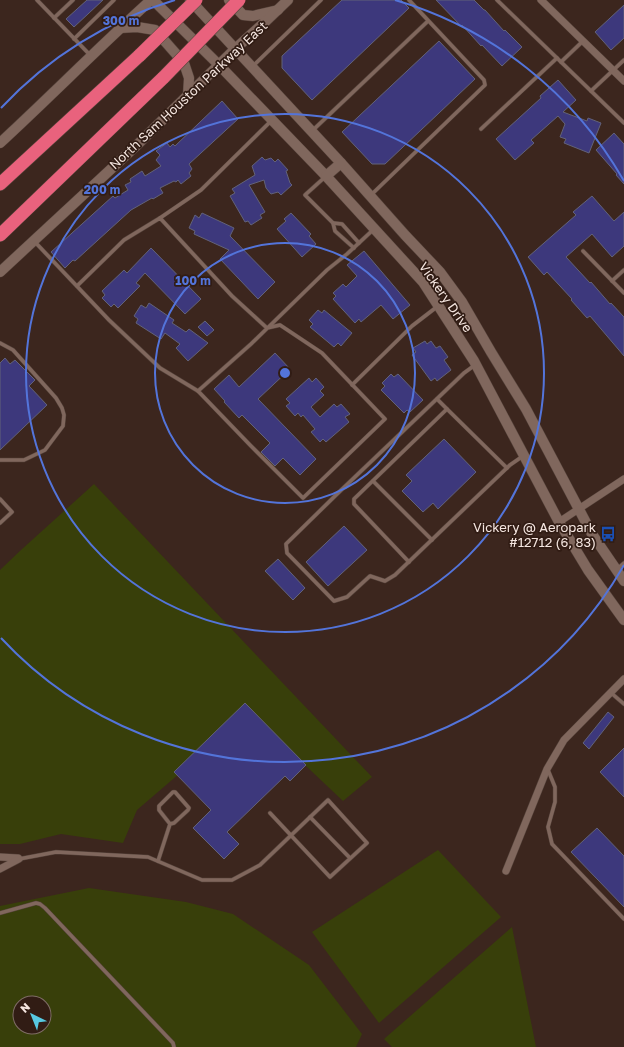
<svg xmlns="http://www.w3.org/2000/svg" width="624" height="1047" font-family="'Golos Text',sans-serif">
	<rect width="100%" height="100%" fill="#3c261e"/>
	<g fill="#383f0a" fill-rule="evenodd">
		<polygon points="94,484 372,777 343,801 250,713 137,810 123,843 61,834 20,844 0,844 0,570 21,550"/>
		<polygon points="438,850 501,917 379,1023 312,932"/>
		<path d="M89 888 186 902 233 914 309 965 362 1034 356 1047H0V906ZM20 1003H44V1027H20Z"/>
		<polygon points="512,927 536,1047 392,1047 384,1039"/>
	</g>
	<g fill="#3d387c" stroke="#626279">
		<polygon points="87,0 103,0 74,27 66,19"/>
		<polygon points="342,0 401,0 409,8 312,100 282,68 282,56"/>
		<polygon points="436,0 474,0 484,10 485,10 504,31 505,30 522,47 502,66 482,45 481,46 462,25 461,26"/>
		<polygon points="624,5 624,38 611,50 595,32"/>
		<polygon points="439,41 475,79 385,164 372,164 342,132"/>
		<polygon points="558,80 576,100 563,112 587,121 588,118 601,123 589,153 564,143 566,139 560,137 565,124 558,116 531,140 534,143 515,160 496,139 541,98 540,96"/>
		<polygon points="222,101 238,119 189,164 192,169 189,173 191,176 181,184 178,180 176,182 174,181 160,188 163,193 153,199 152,198 131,210 75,261 73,260 65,268 51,252 113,196 115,198 128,190 125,185 131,182 130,179 142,171 145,176 161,166 156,160 160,155 156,151 167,143 170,147 173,144 175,146"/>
		<polygon points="614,133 624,144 624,184 616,175 617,174 596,150"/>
		<polygon points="262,157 265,160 271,158 275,162 278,159 288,170 286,171 290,183 292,185 281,195 278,192 271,194 266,188 264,180 249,185 265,212 260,215 262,218 251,225 248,221 245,222 230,196 235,193 232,189 255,175 252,166"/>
		<polygon points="592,196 614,221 624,212 624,246 612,257 592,234 566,257 590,283 591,282 610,304 611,303 624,317 624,356 590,316 587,318 571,300 572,299 547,272 544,275 528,257 576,215 573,212"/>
		<polygon points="202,213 234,228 230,236 275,282 258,299 220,259 229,250 194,234 195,231 189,228 195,215 199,218"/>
		<polygon points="291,213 311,234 309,236 316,244 302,257 277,229 286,221 284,219"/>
		<polygon points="151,248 201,299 185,314 145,273 136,283 140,286 118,308 114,304 111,307 102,298 105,295 102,291 124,270 127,273"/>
		<polygon points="364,251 410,305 393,319 381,305 361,322 359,319 355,323 333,299 336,296 333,293 343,284 346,287 357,276 347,265"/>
		<polygon points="149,303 174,320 172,323 186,332 189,329 208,343 188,361 176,348 180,344 165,333 161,339 136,323 138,319 134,316 141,305 146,308"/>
		<polygon points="318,310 322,313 324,310 352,333 341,346 338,343 334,347 310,327 313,324 309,320"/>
		<polygon points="205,321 214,330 207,336 198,327"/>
		<polygon points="425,341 427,344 431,341 436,348 440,346 448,357 444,360 451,370 437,381 435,378 431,381 412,355 416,352 413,348"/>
		<polygon points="275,353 290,369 258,399 316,459 300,475 283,458 275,466 261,452 270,443 242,415 239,418 224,402 225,401 214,389 229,375 239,387"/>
		<polygon points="5,358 10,364 15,360 35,380 29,386 47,405 0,450 0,363"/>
		<polygon points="391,374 394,377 398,374 423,400 410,412 407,410 404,413 381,390 385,386 382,383"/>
		<polygon points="309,378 312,382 316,378 324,387 320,391 324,395 311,407 320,417 334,404 337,407 341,404 350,414 345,417 349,422 326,442 323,439 320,442 311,432 315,429 303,415 301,417 298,413 295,416 286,406 290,403 286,399"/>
		<polygon points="444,439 476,472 438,509 433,503 423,512 402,491 412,481 406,475"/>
		<polygon points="344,526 367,550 328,586 306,562"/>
		<polygon points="278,559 305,588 293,600 265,571"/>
		<polygon points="245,703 306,765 290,781 285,776 227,832 239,844 224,859 193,828 211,810 174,772"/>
		<polygon points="608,712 614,717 589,749 583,743"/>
		<polygon points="624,748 624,797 600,772"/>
		<polygon points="597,828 624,856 624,907 571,852"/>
	</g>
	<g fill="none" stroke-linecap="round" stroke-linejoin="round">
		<g stroke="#55433b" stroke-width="4.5">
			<g id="lane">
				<polyline points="37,0 91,56"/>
				<polyline points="497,0 624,123"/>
				<polyline points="54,18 73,0"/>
				<polyline points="74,39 114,0"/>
				<polyline points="561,62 583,41"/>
				<polyline points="253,66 321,0"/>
				<polyline points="591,91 624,60"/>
				<polyline points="481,129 557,58"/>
				<polyline points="312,131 428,21"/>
				<polyline points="325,177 305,195 333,223 335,231 354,248"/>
				<polyline points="371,195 485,85 484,80 409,0"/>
				<polyline points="160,218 201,190 271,121"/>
				<polyline points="333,223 342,224 359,243"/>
				<polyline points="34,241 109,320 160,368 198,391"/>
				<polyline points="583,251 624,293"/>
				<polyline points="612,281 624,270"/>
				<polyline points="77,286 124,240 160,218 232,296 267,328 280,325 322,353 385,419 303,498 251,446 198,391 251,344 327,270 347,254 374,229"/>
				<polyline points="0,343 13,350 56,398 62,408 64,415 63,426 45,450 24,460 0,460"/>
				<polyline points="475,365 464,373 336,495 286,544 287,553 334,601 347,597 370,576 385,581 395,575 510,465 523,456"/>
				<polyline points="352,385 412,326 438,306"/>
				<polyline points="437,399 447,409"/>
				<polyline points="373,481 432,540"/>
				<polyline points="0,499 12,512 0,523"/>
				<polyline points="409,562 354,504 354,499 447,409 507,468"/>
				<polyline points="617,569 624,563"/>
				<polyline points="610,692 624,704"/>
				<polyline points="548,770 555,787 555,802 548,827 552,844 624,919"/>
				<polyline points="310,817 350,858"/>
				<polyline points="19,859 56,852 148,857 202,880 232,880 260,865 328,800 367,843 330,877 270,813"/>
				<polyline points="158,861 170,824 159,810 159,806 173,792 175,792 189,808 188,810 174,823 170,824"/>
				<polyline points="0,913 36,903 40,904 45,908 173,1043 174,1047"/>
			</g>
		</g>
		<g stroke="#55433b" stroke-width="8">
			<g id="street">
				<polyline points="541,0 624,81"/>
				<polyline points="559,522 624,479"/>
				<polyline points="0,857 18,858"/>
				<polyline points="0,869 19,859"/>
				<polyline points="506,871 547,769 564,740 624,679"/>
			</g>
		</g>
		<g stroke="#55433b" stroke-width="11">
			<g id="secondary">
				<polyline points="153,0 219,65 326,176 423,282 474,361 559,522 588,570 624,620"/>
				<polyline points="190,0 341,163 405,235 440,272 462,302 491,352 526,409 592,534 624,581"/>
				<polyline points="229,0 243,15 253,16 278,10"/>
				<polyline points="120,28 137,27 155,30 184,63 189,78 188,96"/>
				<path d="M0 143C51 96 100 46 151 0"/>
				<polyline points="326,176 341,163"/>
				<polyline points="0,272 137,145 235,49 266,21 288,0"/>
			</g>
		</g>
		<g stroke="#55433b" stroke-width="14">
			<g id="highway">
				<polyline points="0,184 140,55"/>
				<polyline points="0,235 164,77"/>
			</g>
		</g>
		<use href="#lane" stroke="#80675d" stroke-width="3.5"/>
		<use href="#street" stroke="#80675d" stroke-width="7"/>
		<use href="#secondary" stroke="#80675d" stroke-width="10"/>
		<use href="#highway" stroke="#e9627d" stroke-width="13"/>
		<g stroke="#55433b" stroke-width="14" stroke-linecap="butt">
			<g id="highway-bridge">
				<polyline points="140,55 196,0"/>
				<polyline points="164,77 239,0"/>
			</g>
		</g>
		<use href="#highway-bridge" stroke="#e9627d" stroke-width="13"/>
	</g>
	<g fill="none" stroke="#5374da" stroke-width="2">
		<circle cx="285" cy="373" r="130"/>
		<circle cx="285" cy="373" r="259"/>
		<path d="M624 565A389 389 0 0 1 1 638M1 108A389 389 0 0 1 175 0M395 0A389 389 0 0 1 624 181"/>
	</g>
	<defs>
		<g id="bus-bare" transform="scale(1.2)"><path d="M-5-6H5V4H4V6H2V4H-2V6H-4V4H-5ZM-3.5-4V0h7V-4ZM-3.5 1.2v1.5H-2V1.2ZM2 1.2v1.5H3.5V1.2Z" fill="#1a4fb4" stroke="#311c14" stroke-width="2.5" paint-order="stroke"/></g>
	</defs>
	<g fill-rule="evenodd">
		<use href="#bus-bare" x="608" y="534"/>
	</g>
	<g text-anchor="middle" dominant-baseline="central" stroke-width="3.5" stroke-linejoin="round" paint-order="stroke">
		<g font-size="13" fill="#f5e6e0" stroke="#311c14">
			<text transform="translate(188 95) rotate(-43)">North Sam Houston Parkway East</text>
			<text transform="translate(446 297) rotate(55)">Vickery Drive</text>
		</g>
		<g font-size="13" fill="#f5e6e0" stroke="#311c14" text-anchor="end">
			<text x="596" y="527">Vickery @ Aeropark<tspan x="596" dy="15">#12712 (6, 83)</tspan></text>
		</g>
	</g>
	<circle cx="285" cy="373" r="6" fill="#5374da" stroke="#311c14" stroke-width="2"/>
	<g font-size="12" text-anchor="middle" font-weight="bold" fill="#5374da" stroke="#311c14" stroke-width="3.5" stroke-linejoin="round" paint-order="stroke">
		<text x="121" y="25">300 m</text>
		<text x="102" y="194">200 m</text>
		<text x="193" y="285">100 m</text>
	</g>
	<g transform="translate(32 1015) rotate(317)"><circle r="19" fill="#311c14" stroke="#7f6d66"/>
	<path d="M0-3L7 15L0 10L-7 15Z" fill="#57c9e2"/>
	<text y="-6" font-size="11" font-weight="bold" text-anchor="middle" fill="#f5e6e0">N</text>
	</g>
</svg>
